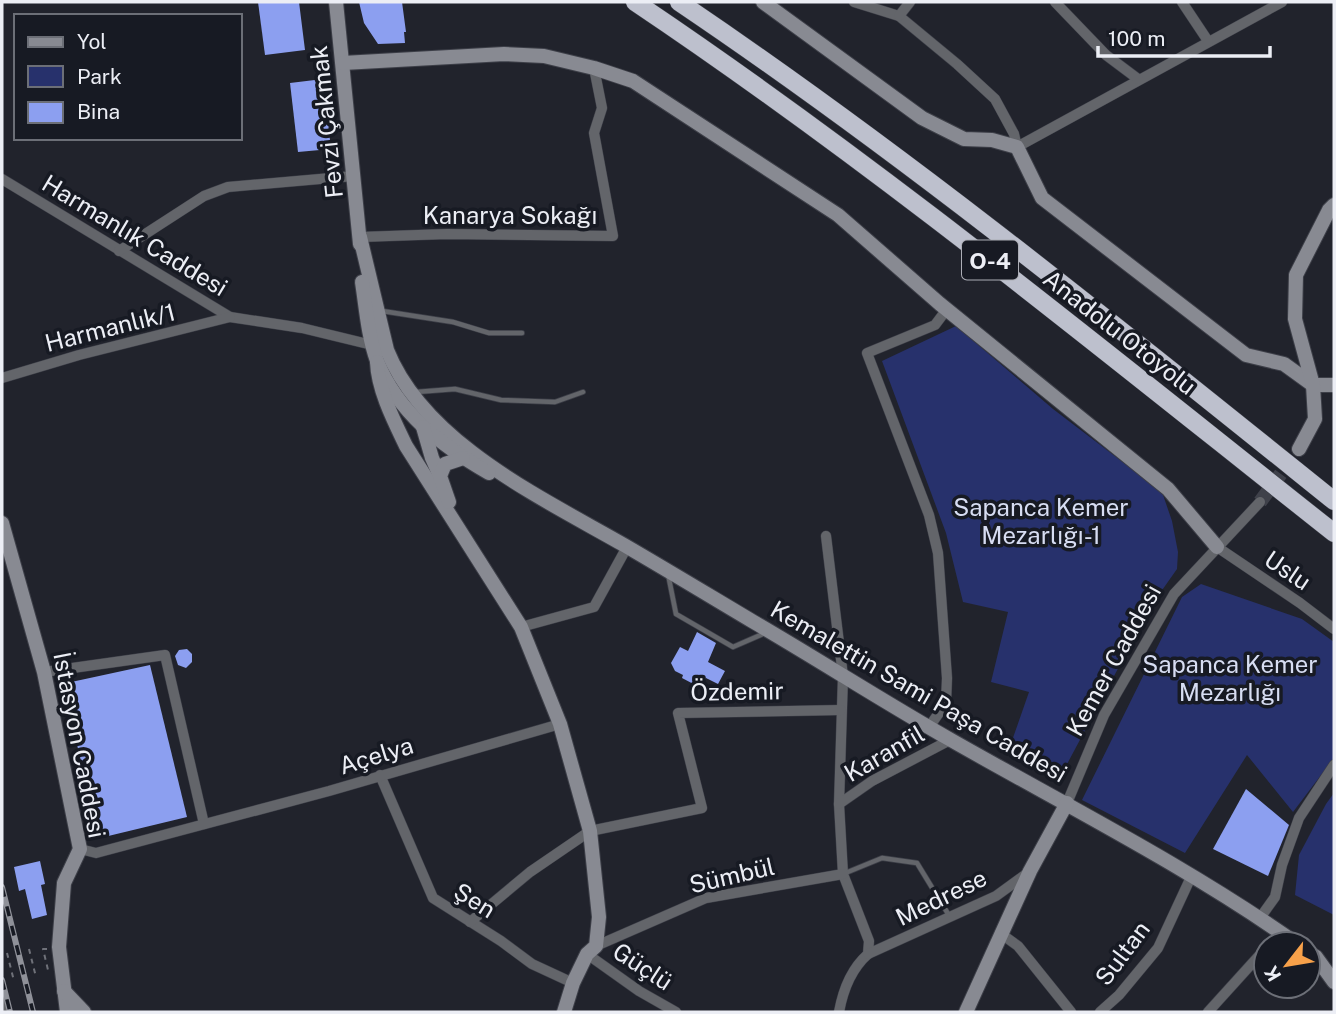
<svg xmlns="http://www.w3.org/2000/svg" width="1336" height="1014" font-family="'Public Sans',sans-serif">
	<rect width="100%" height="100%" fill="#21232c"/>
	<g fill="#27316c">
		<polygon points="956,326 1053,409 1162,492 1172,521 1178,552 1177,569 1153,603 1058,781 1008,752 1029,692 991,682 1008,612 963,602 946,533 882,361"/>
		<polygon points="1201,584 1302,619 1334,642 1334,758 1293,812 1247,755 1185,853 1082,800 1182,597"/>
		<polygon points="1334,793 1334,915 1295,895 1299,855 1326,804"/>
	</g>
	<g fill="#8c9ff0">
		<polygon points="258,2 299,2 305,50 265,55"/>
		<polygon points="359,2 402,2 406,32 404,32 405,43 378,44 364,23"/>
		<polygon points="323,79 331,149 298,152 290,83"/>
		<polygon points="697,632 716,643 708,662 725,671 718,684 706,678 701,688 682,678 683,675 675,671 671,663 680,647 688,651"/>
		<polygon points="187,649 192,654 192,662 186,668 178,665 175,656 179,650"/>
		<polygon points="150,665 187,817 100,838 62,684"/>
		<polygon points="1246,789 1289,825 1268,876 1213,849"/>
		<polygon points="40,861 45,884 41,885 47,915 32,919 25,889 19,891 14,867"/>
	</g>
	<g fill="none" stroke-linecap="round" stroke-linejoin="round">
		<polyline stroke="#3f414a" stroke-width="14" stroke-dasharray="14 7" stroke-linecap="butt" points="1260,502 1294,456"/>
		<g stroke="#3d3f48" stroke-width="6">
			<g id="lane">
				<polyline points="382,311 453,322 489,333 522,333"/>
				<polyline points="416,392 455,389 501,400 555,402 583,392"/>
				<polyline points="668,574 676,614 733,647 765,633"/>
				<polyline points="843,874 882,858 917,863 950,917"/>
			</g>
		</g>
		<g stroke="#3d3f48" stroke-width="11">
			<g id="street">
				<polyline points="854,2 899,16 957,64 995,99 1014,134 1017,147 1282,2"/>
				<polyline points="1055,2 1106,55 1138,79"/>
				<polyline points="1182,2 1208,41"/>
				<polyline points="899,16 910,2"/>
				<polyline points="2,179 230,317 302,328 372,345"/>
				<polyline points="360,237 447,234 613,236 594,133 602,108 594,68"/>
				<polyline points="119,251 204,196 228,187 354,176"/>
				<polyline points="2,378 79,355 230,317"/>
				<path d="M826 536 843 676 839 804 843 874 869 941 868 954C851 969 843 990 839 1012"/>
				<polyline points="1217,547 1300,603 1334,629"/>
				<polyline points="521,627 594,607 627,547"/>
				<polyline points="44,672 165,655 204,824"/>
				<polyline points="929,727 946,703 947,678 938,553 929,515 867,353 935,325 947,309"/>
				<polyline points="380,775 433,898 501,941 532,964 573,983"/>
				<polyline points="1067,803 1104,715 1174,594 1260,502"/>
				<polyline points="839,804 872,781 950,740"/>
				<polyline points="80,849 96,853 329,791 560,724"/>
				<polyline points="1260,918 1275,897 1282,865 1299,818 1334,765"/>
				<polyline points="470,922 530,872 590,831 702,808 678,713 841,710"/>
				<polyline points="1000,933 1018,946 1071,1012"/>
				<polyline points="596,946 706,898 843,874"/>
				<polyline points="587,954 639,991 676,1012"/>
				<polyline points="868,954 996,896 1029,872"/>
				<polyline points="2,999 5,1012"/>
				<polyline points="1100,1012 1119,995 1158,948 1191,877"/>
				<polyline points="1208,1012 1266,948"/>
			</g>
		</g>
		<g stroke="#3d3f48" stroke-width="16">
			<g id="secondary">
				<polyline points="336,2 360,244"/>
				<polyline points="763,2 922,118 964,139 992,140 1017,147 1042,198 1246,355 1284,364 1313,385 1334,385"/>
				<polyline points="343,63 504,54 544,56 594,68 633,81 838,215 940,304 1168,489 1217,547"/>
				<path d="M360 237 387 350C424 443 542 498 624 545 667 570 710 596 752 621 819 660 884 702 951 740 1067 806 1188 867 1297 944"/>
				<path d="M362 282C366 308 368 336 377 361 398 413 442 446 489 473"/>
				<path d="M377 362C378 390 394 421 406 446L521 627 560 724 590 831 599 917 596 946 587 954 573 983 564 1012"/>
				<polyline points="423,427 432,458 440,476"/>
				<polyline points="1299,449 1315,419 1313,385 1295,319 1296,275 1329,210 1334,205"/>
				<polyline points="449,502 440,476 445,464 463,458"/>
				<polyline points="2,523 44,672 80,849 64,883 59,947 67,1012"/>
				<polyline points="1308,952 1316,957 1334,982"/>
				<polyline points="64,991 84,1012"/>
				<polyline points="966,1012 1030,871 1067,803"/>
			</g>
		</g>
		<g stroke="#3d3f48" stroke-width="19">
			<g id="highway">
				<path d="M635 2C878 165 1104 351 1334 533"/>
				<path d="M679 2C906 155 1120 329 1334 501"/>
			</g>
		</g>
		<g stroke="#6f7179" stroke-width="2" stroke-dasharray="5 5" stroke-linecap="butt">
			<polyline points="29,949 36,977"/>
			<polyline points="47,949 43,949 48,970"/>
			<polyline points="7,953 14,981"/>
		</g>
		<use href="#lane" stroke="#63656a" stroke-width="4.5"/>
		<use href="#street" stroke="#63656a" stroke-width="10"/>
		<use href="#secondary" stroke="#888a92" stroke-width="14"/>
		<use href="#highway" stroke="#bdc0cd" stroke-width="18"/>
		<g stroke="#8f9199" stroke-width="6">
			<g id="rail">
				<polyline points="2,887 33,1012"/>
				<polyline points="2,980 10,1012"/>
			</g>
		</g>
		<use href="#rail" stroke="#171a23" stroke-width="3.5" stroke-dasharray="10" stroke-linecap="butt"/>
	</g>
	<g text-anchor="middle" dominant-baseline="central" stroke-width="7" stroke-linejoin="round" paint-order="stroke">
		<rect fill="#171a23" stroke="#acaeb6" stroke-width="2" x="962" y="240.5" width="56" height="39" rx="5"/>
		<g font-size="23" font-weight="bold" fill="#eceef5">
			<text x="990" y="260">O-4</text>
		</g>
		<g font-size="24" fill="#eceef5" stroke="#171a23">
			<text transform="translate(326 122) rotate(-96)">Fevzi Çakmak</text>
			<text x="510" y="215">Kanarya Sokağı</text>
			<text transform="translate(135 235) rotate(31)">Harmanlık Caddesi</text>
			<text transform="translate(110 327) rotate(-14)">Harmanlık/1</text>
			<text transform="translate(1120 332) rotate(38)">Anadolu Otoyolu</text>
			<text transform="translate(1288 570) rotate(34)">Uslu</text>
			<text transform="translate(1113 660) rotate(-61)">Kemer Caddesi</text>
			<text transform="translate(737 691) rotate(-1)">Özdemir</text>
			<text transform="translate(919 691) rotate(30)">Kemalettin Sami Paşa Caddesi</text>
			<text transform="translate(80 745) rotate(79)">İstasyon Caddesi</text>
			<text transform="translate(884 753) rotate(-30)">Karanfil</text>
			<text transform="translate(376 755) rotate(-17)">Açelya</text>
			<text transform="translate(732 875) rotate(-13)">Sümbül</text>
			<text transform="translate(941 897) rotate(-26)">Medrese</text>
			<text transform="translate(475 900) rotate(32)">Şen</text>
			<text transform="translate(1122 953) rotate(-53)">Sultan</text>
			<text transform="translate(643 966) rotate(33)">Güçlü</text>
		</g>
		<g font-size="24" fill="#d7ddf2" stroke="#171a23">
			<text x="1041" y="507">Sapanca Kemer<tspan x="1041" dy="28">Mezarlığı-1</tspan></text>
			<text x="1230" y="664">Sapanca Kemer<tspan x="1230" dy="28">Mezarlığı</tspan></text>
		</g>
	</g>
	<rect width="1336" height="1014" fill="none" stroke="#eceef5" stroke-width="7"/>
	<rect x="14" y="14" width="228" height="126" fill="#171a23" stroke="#6c6f77" stroke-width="2"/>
	<rect x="28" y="37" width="35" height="10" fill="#888a92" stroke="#6c6f77" stroke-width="2"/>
	<text x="77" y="49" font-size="21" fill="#eceef5">Yol</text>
	<rect x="28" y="66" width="35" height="21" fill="#27316c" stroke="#6c6f77" stroke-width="2"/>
	<text x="77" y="84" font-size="21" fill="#eceef5">Park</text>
	<rect x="28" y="102" width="35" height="21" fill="#8c9ff0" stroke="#6c6f77" stroke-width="2"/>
	<text x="77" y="119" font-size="21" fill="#eceef5">Bina</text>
	<g transform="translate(1287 965) rotate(239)"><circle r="33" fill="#171a23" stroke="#6c6f77" stroke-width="2"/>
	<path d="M0-5L12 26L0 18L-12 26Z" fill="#f7a14a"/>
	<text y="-10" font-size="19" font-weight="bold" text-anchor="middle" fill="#eceef5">K</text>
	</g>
	<path d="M1098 46v10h172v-10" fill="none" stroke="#eceef5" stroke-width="3.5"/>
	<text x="1108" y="46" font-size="21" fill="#eceef5" stroke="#171a23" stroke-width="5" paint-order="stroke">100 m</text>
</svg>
